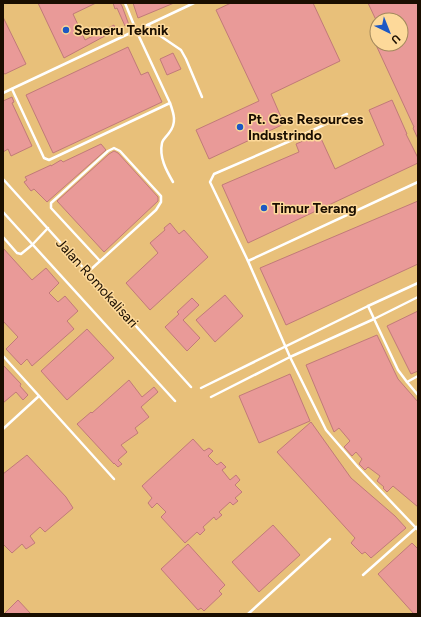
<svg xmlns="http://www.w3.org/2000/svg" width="421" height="617" font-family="Figtree,sans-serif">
	<rect width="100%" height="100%" fill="#f0cc8e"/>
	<path fill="#e8c07a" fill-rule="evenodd" d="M3 3H418V614H3ZM377 20H401V44H377Z"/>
	<g fill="#e99a98" stroke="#c17a79">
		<polygon points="38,3 96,3 73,14 85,40 114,25 116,30 64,58"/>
		<polygon points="113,3 120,3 122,6 129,25 125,26 117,8 115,9"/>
		<polygon points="133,3 174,3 138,18"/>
		<polygon points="231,3 313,3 340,61 271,94 284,124 209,159 196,130 259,101 216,10"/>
		<polygon points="368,3 418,3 418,139 413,128 414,127 376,45 379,44 401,44 401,20 376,20"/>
		<polygon points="3,17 26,64 5,74 3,73"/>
		<polygon points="128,47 141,75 148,72 162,102 53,153 26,95"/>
		<polygon points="173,53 181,69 167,75 160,59"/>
		<polygon points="12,97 14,102 12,103 32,146 11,156 8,149 3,152 3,101"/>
		<polygon points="392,100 407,134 406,134 418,158 418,163 248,243 222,185 299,152 296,144 319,134 335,169 384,145 369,110"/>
		<polygon points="101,144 106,150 47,202 34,189 31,191 24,182 27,180 25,177 51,165 51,166 61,160 63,162"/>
		<polygon points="114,151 118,153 158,197 158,201 104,252 57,201 109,154"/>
		<polygon points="418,201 418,264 286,325 260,268"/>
		<polygon points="170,223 179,234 184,230 208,257 150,310 126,283 158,253 150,243 165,230 164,228"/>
		<polygon points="3,248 32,280 46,268 59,283 49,293 58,302 65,296 78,311 67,321 74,329 32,366 27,359 21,365 6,349 18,337 3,321"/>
		<polygon points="225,295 243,316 215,342 196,320"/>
		<polygon points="192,298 199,305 183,320 200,338 187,351 165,327 179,314 177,312"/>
		<polygon points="418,311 418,371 411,374 387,326"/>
		<polygon points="87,329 114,358 67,400 41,371"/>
		<polygon points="377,335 398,379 418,402 418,507 393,486 387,492 383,488 384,487 377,481 380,476 368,467 365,470 359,464 362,459 356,452 352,456 345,448 344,447 350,441 339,428 334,432 306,365"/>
		<polygon points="3,365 21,384 20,386 28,395 23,400 16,392 3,403"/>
		<polygon points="290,374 310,421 259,443 239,396"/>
		<polygon points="129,380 142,397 154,387 158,392 141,407 149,417 135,428 138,433 121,445 127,452 118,460 122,464 118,467 114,463 114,464 77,424 91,412 92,413"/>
		<polygon points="311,422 351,478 395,516 406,528 371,558 365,552 362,554 351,543 355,538 277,452"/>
		<polygon points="193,439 204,451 209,448 213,451 208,456 217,465 221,462 226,467 222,470 230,480 236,475 240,480 235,485 242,492 235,498 238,501 233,505 230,502 219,512 222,515 216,520 214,517 203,527 205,530 200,535 197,532 185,543 161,517 166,512 157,503 152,508 148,503 152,498 142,486"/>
		<polygon points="27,455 66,497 73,508 45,532 40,527 30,536 35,543 26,549 22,544 12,553 3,544 3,474"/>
		<polygon points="273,525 300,555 259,592 232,562"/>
		<polygon points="412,543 418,549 418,614 414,614 378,574"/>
		<polygon points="188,544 225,585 219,591 222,594 204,611 201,608 198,610 161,569"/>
		<polygon points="18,600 31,614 4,614"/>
	</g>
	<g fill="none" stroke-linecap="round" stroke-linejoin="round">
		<g stroke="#fff" stroke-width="2.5">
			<path d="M125 3 136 30 170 103C174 114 177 123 169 133 167 136 163 139 162 143 159 157 166 170 173 182"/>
			<polyline points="148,25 156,33 181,50 186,59 202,97"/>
			<polyline points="12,89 44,158 49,160 170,103"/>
			<polyline points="3,93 194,3"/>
			<polyline points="347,114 290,141 214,174 210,182 248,261 290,357 326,430 358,467 418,530"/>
			<polyline points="3,179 191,387"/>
			<polyline points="3,212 175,401"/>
			<polyline points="3,237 17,253 21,254 32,245 48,228"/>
			<polyline points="248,261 418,182"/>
			<polyline points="88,272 156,210 161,202 161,196 120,151 114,148 108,151 51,203 51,208 100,261"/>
			<polyline points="368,306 398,370 407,382 418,395"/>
			<polyline points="3,356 114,479"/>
			<polyline points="407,382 418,376"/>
			<polyline points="201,388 368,306 418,283"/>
			<polyline points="211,397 290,357 374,319 418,297"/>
			<polyline points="3,429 39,396"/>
			<polyline points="363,575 418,526"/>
			<polyline points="248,614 330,539"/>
		</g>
	</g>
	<g fill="#1c58c4" stroke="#fdd99a" stroke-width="1.5">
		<circle cx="66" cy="30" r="4"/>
		<circle cx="240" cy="127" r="4"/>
		<circle cx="264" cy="208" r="4"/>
	</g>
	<g text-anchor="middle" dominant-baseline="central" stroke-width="3" stroke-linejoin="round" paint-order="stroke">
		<g font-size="14" font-weight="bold" fill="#1a0e00" stroke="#fdd99a" text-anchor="start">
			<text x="74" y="30">Semeru Teknik</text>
			<text x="248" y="119">Pt. Gas Resources<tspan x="248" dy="16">Industrindo</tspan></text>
			<text x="272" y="208">Timur Terang</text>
		</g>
		<g font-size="14" fill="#1a0e00" stroke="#fdd99a">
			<text transform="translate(97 283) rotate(48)">Jalan Romokalisari</text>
		</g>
	</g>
	<rect width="421" height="617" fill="none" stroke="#1a0e00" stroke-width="8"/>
	<g transform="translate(389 32) rotate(137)"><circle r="19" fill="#fdd99a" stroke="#a2885c"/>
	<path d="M0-3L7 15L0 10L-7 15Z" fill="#1c58c4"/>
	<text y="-6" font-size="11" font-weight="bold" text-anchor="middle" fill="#1a0e00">U</text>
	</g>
</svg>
